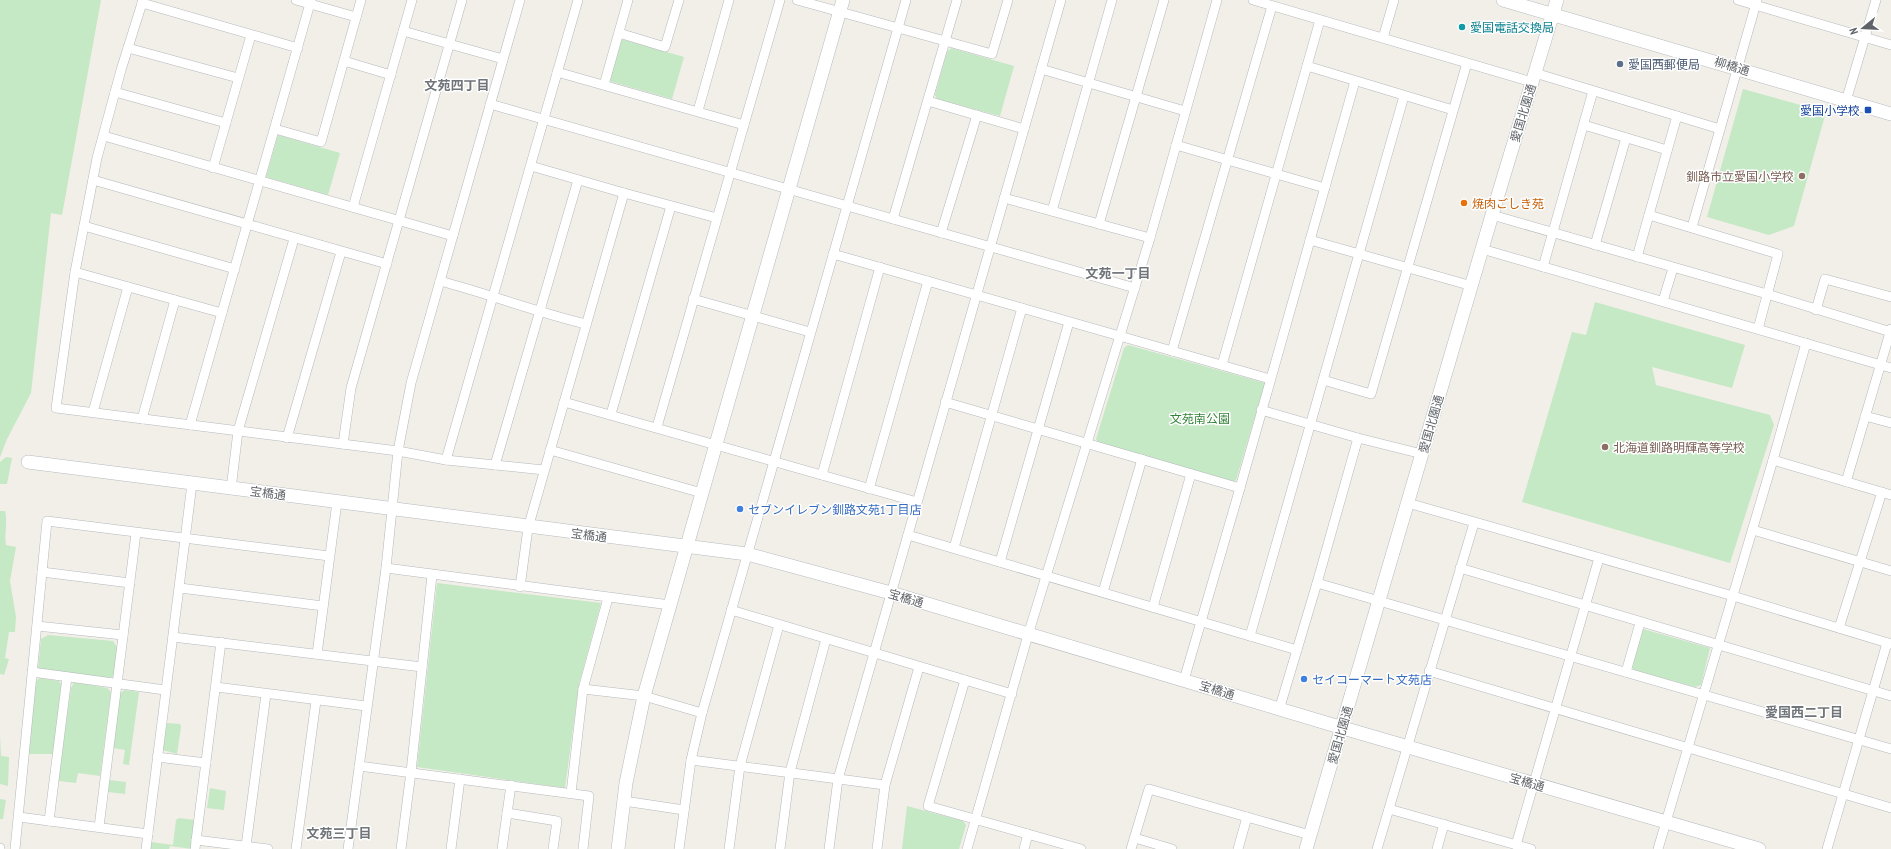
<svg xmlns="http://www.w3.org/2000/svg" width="1891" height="849" font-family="'PT Sans Narrow','Noto Sans JP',sans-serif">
	<rect width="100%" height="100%" fill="#f1efe8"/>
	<g fill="#c5e8c5">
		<polygon points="0,0 101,0 62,215 51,213 31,393 7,439 0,457"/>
		<polygon points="621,39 684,57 672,99 609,81"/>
		<polygon points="951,48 1014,66 1000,116 937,99 935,95 947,52"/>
		<polygon points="1743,89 1826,112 1794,226 1769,235 1707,217"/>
		<polygon points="278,135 340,153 328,195 266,177"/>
		<polygon points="1595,302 1745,345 1732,388 1652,367 1656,385 1770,415 1774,425 1730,563 1522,502 1572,332 1586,335"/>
		<polygon points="1128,345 1265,383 1236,480 1233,482 1098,443 1096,439 1124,348"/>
		<polygon points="6,457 12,458 7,484 0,484 0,462"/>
		<path d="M0 511H5C8 522 4 534 6 545L16 547 10 581 16 617 15 632H9L5 658 9 659 4 675 0 674Z"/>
		<polygon points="437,583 601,603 579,684 565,788 417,767"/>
		<polygon points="1643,629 1710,648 1701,685 1695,687 1634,670 1631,665"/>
		<polygon points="48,635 113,641 117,647 114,676 110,678 38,669 41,639"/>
		<polygon points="39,678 59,681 62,685 53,754 28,754 35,683"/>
		<polygon points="74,682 107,688 111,692 100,776 78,773 76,783 58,781 71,688"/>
		<polygon points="125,690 139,692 129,765 123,764 125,750 113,748 120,693"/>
		<polygon points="167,723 180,724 181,727 177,754 163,750"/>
		<polygon points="0,735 1,756 9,757 8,786 0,784"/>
		<polygon points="109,780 126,782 125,794 108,792"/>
		<polygon points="210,788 226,791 224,810 207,808"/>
		<polygon points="0,799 6,800 3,819 0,819"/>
		<polygon points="907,806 963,821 966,825 959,849 902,849"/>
		<polygon points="179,818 195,820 192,849 170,846 169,849 151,849 151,842 173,845 176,820"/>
	</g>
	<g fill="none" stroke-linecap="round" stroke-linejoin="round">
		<g stroke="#b5b8bc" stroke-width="10">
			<g id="street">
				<polyline points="143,0 121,70 97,158 75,272 56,408 398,451 446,460 544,470"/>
				<polyline points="296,0 356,17"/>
				<polyline points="797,0 992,54 1008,0"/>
				<polyline points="1253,0 1532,82"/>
				<polyline points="1738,0 1891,45"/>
				<polyline points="142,3 298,48"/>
				<polyline points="403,31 503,59"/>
				<polyline points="619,33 665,47 679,0"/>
				<polyline points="1383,38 1394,0"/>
				<polyline points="128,48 238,78"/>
				<polyline points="344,61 391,75"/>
				<polyline points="1307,66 1453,110"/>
				<polyline points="1041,69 1185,111"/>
				<polyline points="557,72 744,125"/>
				<polyline points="1535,73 1720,129"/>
				<polyline points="604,85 628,0"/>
				<polyline points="115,92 226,123"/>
				<polyline points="928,101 1024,129"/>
				<polyline points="1846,101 1876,0"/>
				<polyline points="490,104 1135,288"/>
				<polyline points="698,111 729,0"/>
				<polyline points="1584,125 1667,150"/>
				<polyline points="275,129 321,142 361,0"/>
				<polyline points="104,136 453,236"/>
				<polyline points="1176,145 1325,188"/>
				<polyline points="531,166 624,193 717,218"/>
				<polyline points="213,168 251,35"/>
				<polyline points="93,180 387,264"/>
				<polyline points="1004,198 1150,238"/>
				<polyline points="353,207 412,0"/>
				<polyline points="1052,211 1112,0"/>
				<polyline points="1492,215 1767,294 1891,332"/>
				<polyline points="1649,215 1778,254 1758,329"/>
				<polyline points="893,219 957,0"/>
				<polyline points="1099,224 1164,0"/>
				<polyline points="84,226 235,269"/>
				<polyline points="1692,227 1757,0"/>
				<polyline points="941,233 977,115"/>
				<polyline points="1310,240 1472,286"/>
				<polyline points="1595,245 1626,138"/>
				<polyline points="1482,249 1891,368"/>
				<polyline points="833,254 1270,379"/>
				<polyline points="1637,257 1677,116"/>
				<polyline points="1543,267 1593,91"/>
				<polyline points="75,272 222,313"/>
				<path d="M440 281C489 294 536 312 586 324"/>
				<polyline points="693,299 810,332"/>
				<polyline points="1663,301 1673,268"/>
				<polyline points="1816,310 1825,279 1891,297"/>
				<polyline points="1172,351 1272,6"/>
				<polyline points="1222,365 1320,20"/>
				<polyline points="1323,380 1371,394 1467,63"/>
				<polyline points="564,402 917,502"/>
				<polyline points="945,402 1240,488"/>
				<polyline points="1261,410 1358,438 1422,454"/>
				<polyline points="93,412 128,287"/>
				<polyline points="611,414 671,206"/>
				<polyline points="1865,416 1891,423"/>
				<polyline points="142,419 175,300"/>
				<polyline points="190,425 311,0"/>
				<polyline points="657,427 780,0"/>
				<polyline points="287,438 341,252"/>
				<polyline points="343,444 351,388 462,0"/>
				<polyline points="550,450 702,493"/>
				<polyline points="446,460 578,0"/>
				<polyline points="1773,460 1891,495"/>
				<polyline points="495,465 578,180"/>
				<polyline points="822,475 880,267"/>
				<polyline points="1846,482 1891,329"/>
				<polyline points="231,489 238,431 294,239"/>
				<polyline points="869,489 928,281"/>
				<polyline points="1408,503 1733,596 1891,644"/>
				<polyline points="1753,530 1891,571"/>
				<polyline points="908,535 1297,650"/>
				<polyline points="954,548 1022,308"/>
				<polyline points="1000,562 1069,322"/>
				<polyline points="386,568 670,605"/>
				<polyline points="1460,568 1891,696"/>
				<polyline points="42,572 130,583"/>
				<polyline points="1317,583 1891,749"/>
				<polyline points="520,587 528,528 624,193"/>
				<polyline points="180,588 323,606"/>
				<polyline points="1103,592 1142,459"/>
				<polyline points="1153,607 1191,474"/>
				<polyline points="731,610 1012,694"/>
				<polyline points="37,626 123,635"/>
				<polyline points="1839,628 1882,492"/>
				<polyline points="1250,636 1404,96"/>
				<polyline points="173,637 422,667"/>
				<polyline points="317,654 337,502"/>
				<polyline points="1429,671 1891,808"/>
				<polyline points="32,672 165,690"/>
				<polyline points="1626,672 1640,623"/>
				<polyline points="965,680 928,806 1081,849"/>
				<polyline points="1184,680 1240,488 1355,81"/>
				<polyline points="216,687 366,706"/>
				<polyline points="583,689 644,696 702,713"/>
				<polyline points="1279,710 1317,583 1358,438"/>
				<polyline points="157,757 206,763"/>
				<polyline points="691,760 885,785"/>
				<polyline points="359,766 589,796 583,849"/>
				<polyline points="571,793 583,689 608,598"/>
				<polyline points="624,801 684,810"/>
				<polyline points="1389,809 1531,849"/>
				<polyline points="507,813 557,821 553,849"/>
				<polyline points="19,817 148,834"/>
				<polyline points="49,821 67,677"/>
				<polyline points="99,827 136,533"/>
				<polyline points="1135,838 1172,849"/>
				<polyline points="196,840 268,849"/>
				<polyline points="1516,845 1599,558"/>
				<polyline points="246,846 266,694"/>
				<polyline points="0,848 0,849"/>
				<polyline points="15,849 47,521 329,556"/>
				<polyline points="146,849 192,484"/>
				<polyline points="195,849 221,642"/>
				<polyline points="296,849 316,701"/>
				<polyline points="348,849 386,568 398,451 411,383 520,0"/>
				<polyline points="401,849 411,772 432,575"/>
				<polyline points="451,849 460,779"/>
				<polyline points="502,849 511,785"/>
				<polyline points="679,849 691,760 702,713 906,0"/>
				<polyline points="729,849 740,766 779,625"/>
				<polyline points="780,849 790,772 826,639"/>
				<polyline points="829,849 838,779 1061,0"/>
				<polyline points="877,849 885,785 919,667"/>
				<polyline points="967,849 1028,635 1150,238 1217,0"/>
				<polyline points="1024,849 1028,834"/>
				<polyline points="1131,849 1149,789 1310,835"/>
				<polyline points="1238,849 1247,817"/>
				<polyline points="1377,849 1474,523"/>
				<polyline points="1437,849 1444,824"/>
				<polyline points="1658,849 1773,460 1806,343"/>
				<polyline points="1827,849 1887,643"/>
			</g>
		</g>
		<g stroke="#b6babf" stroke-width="14">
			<g id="secondary">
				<polyline points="1503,0 1891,114"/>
				<polyline points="28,462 747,554 891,593 1343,728 1759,849"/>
				<polyline points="618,849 626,783 644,696 843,0"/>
				<polyline points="1306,849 1492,215 1557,0"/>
			</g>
		</g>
		<use href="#street" stroke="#fff" stroke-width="9"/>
		<use href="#secondary" stroke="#fff" stroke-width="13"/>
	</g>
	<circle fill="#0f9aa8" stroke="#fff" stroke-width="1.5" cx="1462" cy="27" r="4"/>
	<circle fill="#5c6f8a" stroke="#fff" stroke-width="1.5" cx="1620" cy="64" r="4"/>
	<rect fill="#1a4fb4" stroke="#fff" stroke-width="1.5" x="1864" y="106" width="8" height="8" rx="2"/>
	<g fill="#8d6e63" stroke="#fff" stroke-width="1.5">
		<circle cx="1802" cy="176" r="4"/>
		<circle cx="1605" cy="447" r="4"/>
	</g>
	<circle fill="#e8710a" stroke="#fff" stroke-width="1.5" cx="1464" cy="203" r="4"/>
	<g fill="#3f7fe0" stroke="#fff" stroke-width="1.5">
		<circle cx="740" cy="509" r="4"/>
		<circle cx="1304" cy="679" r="4"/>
	</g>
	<g text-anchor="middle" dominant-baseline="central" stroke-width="3" stroke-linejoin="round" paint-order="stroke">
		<g font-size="12" fill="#0d838f" stroke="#fff" text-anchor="start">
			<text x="1470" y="27">愛国電話交換局</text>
		</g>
		<g font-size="12" fill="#4e5e75" stroke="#fff" text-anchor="start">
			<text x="1628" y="64">愛国西郵便局</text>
		</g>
		<g font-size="12" fill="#5f6368" stroke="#fff">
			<text transform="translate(1732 66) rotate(17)">柳橋通</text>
			<text transform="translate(1523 113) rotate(-73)">愛国北園通</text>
			<text transform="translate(1431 424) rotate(-74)">愛国北園通</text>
			<text transform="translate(268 493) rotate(7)">宝橋通</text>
			<text transform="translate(589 535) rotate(7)">宝橋通</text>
			<text transform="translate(906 598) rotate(16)">宝橋通</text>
			<text transform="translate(1217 690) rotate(17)">宝橋通</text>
			<text transform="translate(1340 735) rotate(-74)">愛国北園通</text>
			<text transform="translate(1527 782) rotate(16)">宝橋通</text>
		</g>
		<g font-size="12" fill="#164399" stroke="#fff" text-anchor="end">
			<text x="1860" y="110">愛国小学校</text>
		</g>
		<g font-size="12" fill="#785e54" stroke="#fff" text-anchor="end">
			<text x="1794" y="176">釧路市立愛国小学校</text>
			<text x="1613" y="447" text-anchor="start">北海道釧路明輝高等学校</text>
		</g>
		<g font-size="12" fill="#c56008" stroke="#fff" text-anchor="start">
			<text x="1472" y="203">焼肉ごしき苑</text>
		</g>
		<g font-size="12" fill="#348238" stroke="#fff">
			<text x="1200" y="418">文苑南公園</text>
		</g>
		<g font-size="12" fill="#366cbe" stroke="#fff" text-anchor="start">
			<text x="748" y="509">セブンイレブン釧路文苑1丁目店</text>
			<text x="1312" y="679">セイコーマート文苑店</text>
		</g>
		<g font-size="13" font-weight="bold" fill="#70757a" stroke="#fff">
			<text x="457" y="85">文苑四丁目</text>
			<text x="1118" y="273">文苑一丁目</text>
			<text x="1804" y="712">愛国西二丁目</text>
			<text x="339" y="833">文苑三丁目</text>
		</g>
	</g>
	<g transform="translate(1863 28) rotate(252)" stroke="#ffffff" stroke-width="3" paint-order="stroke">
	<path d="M0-3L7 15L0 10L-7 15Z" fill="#5f6368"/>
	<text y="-6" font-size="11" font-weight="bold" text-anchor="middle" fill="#5f6368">N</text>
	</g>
</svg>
